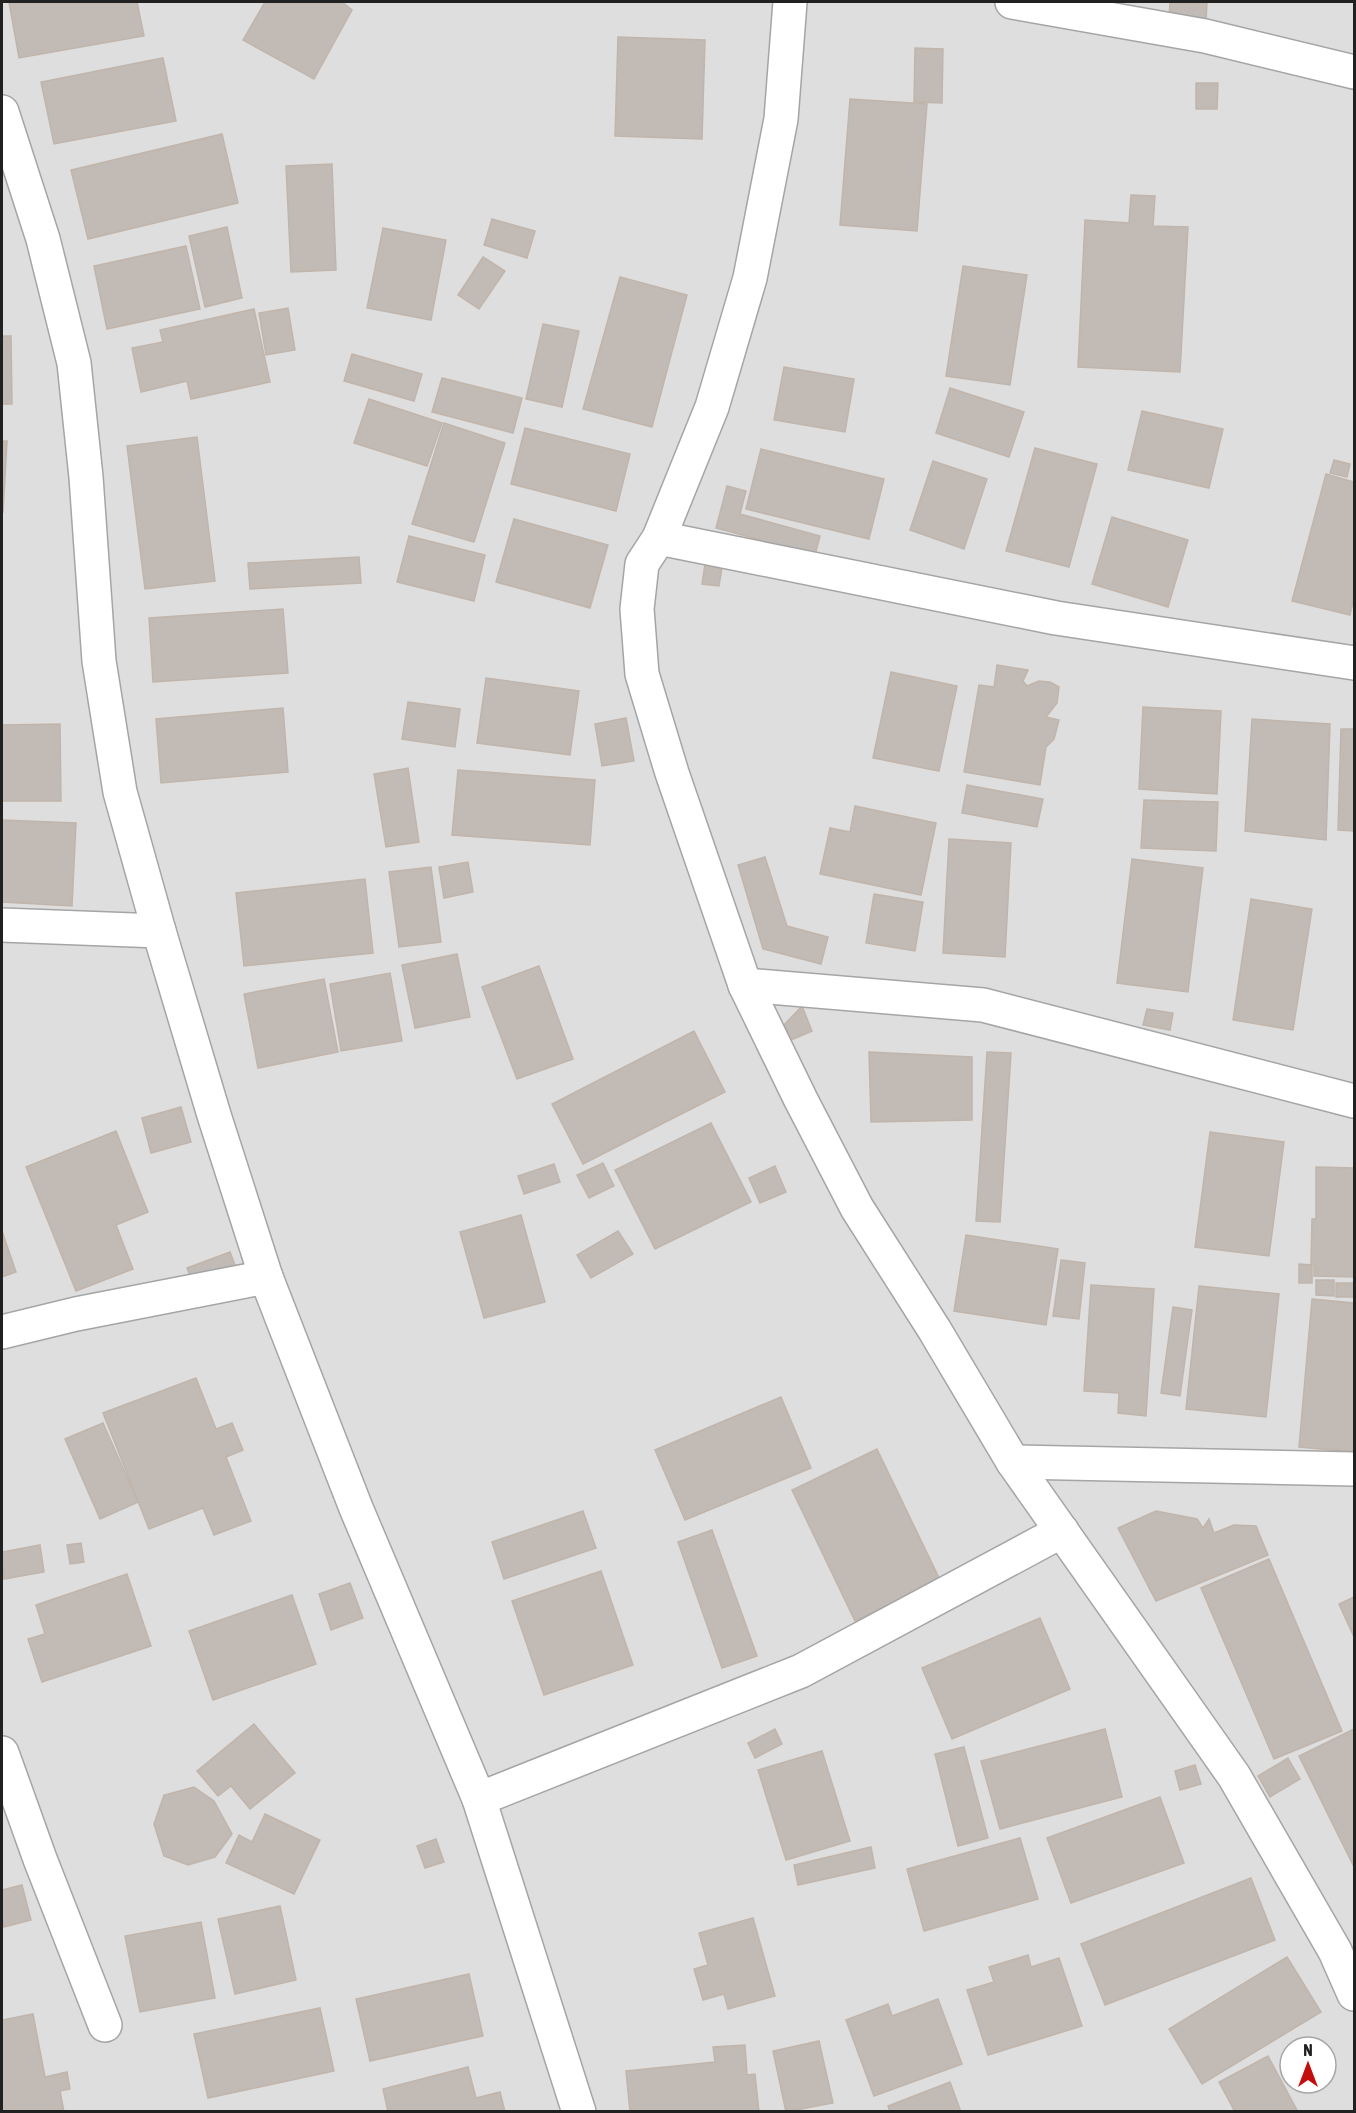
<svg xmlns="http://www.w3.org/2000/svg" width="1356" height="2113" font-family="'Asap Condensed',sans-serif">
	<rect width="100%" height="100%" fill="#f1eee8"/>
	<path fill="#dfdede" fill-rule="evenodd" d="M2 2H1354V2111L2 2112ZM1290 2047H1326V2083H1290Z"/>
	<g fill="#c1bab5" stroke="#c1b5ab" stroke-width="1.5">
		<polygon points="9,2 137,2 144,36 19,58"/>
		<polygon points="265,2 342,2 352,10 314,79 243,40"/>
		<polygon points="1170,2 1207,2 1206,22 1169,20"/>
		<polygon points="618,37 705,40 702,139 615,136"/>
		<polygon points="915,48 943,49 942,103 914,102"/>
		<polygon points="163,58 176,121 54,144 41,82"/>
		<polygon points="1196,83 1218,83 1217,109 1196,109"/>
		<polygon points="850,99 927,104 917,231 840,225"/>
		<polygon points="222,134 238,203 88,239 71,170"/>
		<polygon points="332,164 336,270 291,272 286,166"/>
		<polygon points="1131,195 1155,196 1153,226 1188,227 1180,372 1078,367 1085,220 1129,223"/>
		<polygon points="492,219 535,231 527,258 484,245"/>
		<polygon points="227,227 242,298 205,307 189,236"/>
		<polygon points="383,228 446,240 431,320 367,308"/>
		<polygon points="186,246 200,309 107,329 94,266"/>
		<polygon points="483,257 505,271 479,309 458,295"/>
		<polygon points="963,266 1027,275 1010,385 946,376"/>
		<polygon points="620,277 687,295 652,427 583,409"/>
		<polygon points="288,308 295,350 266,355 259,313"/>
		<polygon points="254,309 270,382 191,399 187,381 141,392 132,348 163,342 160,330"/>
		<polygon points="543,324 579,331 562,407 526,399"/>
		<polygon points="2,336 11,336 12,404 2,404"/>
		<polygon points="352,354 422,374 414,401 344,381"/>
		<polygon points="784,367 854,379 845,432 774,420"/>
		<polygon points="442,378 522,398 513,433 432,412"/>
		<polygon points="950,388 1024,412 1009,457 936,433"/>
		<polygon points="369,399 442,423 427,466 354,443"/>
		<polygon points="1142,411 1223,429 1209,488 1128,470"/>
		<polygon points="444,423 505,443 474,542 412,524"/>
		<polygon points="525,428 630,454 616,511 511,484"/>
		<polygon points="197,437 215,581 145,589 127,446"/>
		<polygon points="2,441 7,441 3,512 2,512"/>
		<polygon points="1035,448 1097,464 1069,567 1006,551"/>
		<polygon points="761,449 884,479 869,539 746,509"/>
		<polygon points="1334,460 1350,464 1347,477 1330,473"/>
		<polygon points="933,461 987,479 964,549 910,530"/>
		<polygon points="1326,474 1354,482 1354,598 1350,615 1292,601"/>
		<polygon points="727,486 746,491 740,514 820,536 815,555 716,528"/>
		<polygon points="1112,517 1188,540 1168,607 1092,584"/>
		<polygon points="514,519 608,545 590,608 496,582"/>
		<polygon points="409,536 485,555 474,601 397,582"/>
		<polygon points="359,557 361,583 250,589 248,563"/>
		<polygon points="705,564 722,567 719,586 702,584"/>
		<polygon points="283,609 288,673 153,682 149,618"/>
		<polygon points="997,665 1028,670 1023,681 1027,686 1039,681 1050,682 1059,687 1057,703 1046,717 1059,720 1054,739 1046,747 1040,785 964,772 979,685 994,687"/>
		<polygon points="891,672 957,686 939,771 873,758"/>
		<polygon points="486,678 579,691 570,755 477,743"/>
		<polygon points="408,702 460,709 455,747 402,739"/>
		<polygon points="1143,707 1221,711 1217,794 1139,789"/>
		<polygon points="283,708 288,772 161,783 156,719"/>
		<polygon points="626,718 634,761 602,766 595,724"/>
		<polygon points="1252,719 1330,724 1326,840 1245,831"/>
		<polygon points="60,724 61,801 2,801 2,725"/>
		<polygon points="1341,729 1354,729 1354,831 1338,830"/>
		<polygon points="408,768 419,842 386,847 374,774"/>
		<polygon points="458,770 595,780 590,845 452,835"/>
		<polygon points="967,785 1043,799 1037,827 962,813"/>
		<polygon points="1144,800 1218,802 1216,851 1141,848"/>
		<polygon points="855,806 936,823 921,895 820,874 830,828 850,832"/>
		<polygon points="2,820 76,823 72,906 2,902"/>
		<polygon points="949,839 1011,843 1005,957 943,953"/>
		<polygon points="765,857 787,926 828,937 821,964 763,949 738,865"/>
		<polygon points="1132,859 1203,868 1188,992 1117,983"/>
		<polygon points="468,862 473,892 444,898 439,867"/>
		<polygon points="431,867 441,942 399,947 389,872"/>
		<polygon points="365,879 373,953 244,966 236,893"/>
		<polygon points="874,894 923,902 915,951 866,943"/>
		<polygon points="1251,899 1312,909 1293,1030 1233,1020"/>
		<polygon points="457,954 470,1017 415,1028 402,965"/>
		<polygon points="539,966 573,1059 517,1079 482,987"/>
		<polygon points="390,973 402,1041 341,1051 330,984"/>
		<polygon points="324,979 338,1052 258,1068 244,994"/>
		<polygon points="802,1006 812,1031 791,1040 784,1025"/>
		<polygon points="1147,1009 1173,1013 1170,1030 1143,1025"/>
		<polygon points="694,1031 725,1092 583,1164 552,1104"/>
		<polygon points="869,1052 972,1057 972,1120 871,1122"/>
		<polygon points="987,1052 1011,1053 1000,1222 976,1221"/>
		<polygon points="181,1107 191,1142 151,1153 142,1118"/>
		<polygon points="711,1123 751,1202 655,1249 615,1170"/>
		<polygon points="116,1131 148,1212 116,1225 133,1269 76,1291 26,1167"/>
		<polygon points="1210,1132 1284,1142 1269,1256 1195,1247"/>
		<polygon points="603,1163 614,1186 589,1198 577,1175"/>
		<polygon points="554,1164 560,1182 524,1194 518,1176"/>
		<polygon points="775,1166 786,1192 760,1203 749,1178"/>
		<polygon points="1316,1167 1354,1168 1354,1277 1314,1276 1314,1264 1311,1264 1312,1219 1316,1219"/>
		<polygon points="521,1215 545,1302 484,1318 460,1232"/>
		<polygon points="2,1231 16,1272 2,1277"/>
		<polygon points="618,1231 633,1254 591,1278 577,1255"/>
		<polygon points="966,1235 1058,1249 1046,1325 954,1311"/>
		<polygon points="230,1252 237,1270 194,1286 187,1268"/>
		<polygon points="1061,1260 1085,1263 1079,1319 1053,1316"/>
		<polygon points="1299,1264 1312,1265 1312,1283 1299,1283"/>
		<polygon points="1316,1280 1334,1280 1334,1296 1316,1295"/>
		<rect x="1336" y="1283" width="18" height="14"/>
		<polygon points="1091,1285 1154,1289 1146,1416 1118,1413 1119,1393 1084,1391"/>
		<polygon points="1199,1286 1279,1294 1266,1417 1186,1409"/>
		<polygon points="1312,1299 1354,1303 1354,1452 1299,1447"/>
		<polygon points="1173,1307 1192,1310 1180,1396 1161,1393"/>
		<polygon points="196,1378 216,1429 232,1423 243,1450 226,1457 251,1521 214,1535 203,1508 149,1529 103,1413"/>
		<polygon points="781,1397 811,1468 685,1520 655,1450"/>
		<polygon points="103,1423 138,1502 100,1519 65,1439"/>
		<polygon points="877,1449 940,1580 855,1621 792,1490"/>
		<polygon points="583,1511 596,1548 504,1579 492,1542"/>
		<polygon points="1156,1511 1197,1519 1203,1528 1209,1519 1214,1533 1234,1525 1256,1526 1268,1555 1156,1601 1118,1528"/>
		<polygon points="712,1530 757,1656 722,1668 678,1542"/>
		<polygon points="81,1543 84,1562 70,1564 67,1545"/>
		<polygon points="40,1545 44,1572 4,1579 2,1552"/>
		<polygon points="1269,1559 1342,1731 1274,1759 1201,1588"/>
		<polygon points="601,1571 633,1665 544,1695 512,1601"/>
		<polygon points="127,1574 151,1646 42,1682 28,1639 45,1634 36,1605"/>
		<polygon points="350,1583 363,1618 331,1630 319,1594"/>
		<polygon points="292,1595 316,1664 213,1700 189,1631"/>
		<polygon points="1354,1597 1354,1637 1339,1604"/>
		<polygon points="1040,1618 1070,1689 952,1739 922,1668"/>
		<polygon points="254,1724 295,1773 250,1809 231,1786 218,1796 197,1771"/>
		<polygon points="775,1729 782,1744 755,1758 748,1743"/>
		<polygon points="1105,1729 1122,1797 1000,1829 981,1761"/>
		<polygon points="1354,1729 1354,1867 1299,1756"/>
		<polygon points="964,1747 988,1838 958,1846 935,1754"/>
		<polygon points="822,1751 850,1841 786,1860 758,1770"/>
		<polygon points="1288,1758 1300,1779 1270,1797 1258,1776"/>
		<polygon points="1195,1765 1201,1784 1180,1790 1175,1771"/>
		<polygon points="194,1787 214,1801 232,1834 215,1857 188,1865 164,1856 154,1824 164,1795"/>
		<polygon points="1160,1797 1184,1863 1071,1903 1047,1838"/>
		<polygon points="265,1814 320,1840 294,1894 226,1863 239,1835 252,1842"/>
		<polygon points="1020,1838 1038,1899 924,1931 907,1869"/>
		<polygon points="436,1839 444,1862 425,1868 417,1846"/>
		<polygon points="871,1847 875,1868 798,1885 794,1865"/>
		<polygon points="1251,1878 1275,1940 1105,2005 1081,1944"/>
		<polygon points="22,1885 31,1920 4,1927 2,1918 2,1890"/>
		<polygon points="280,1906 296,1980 235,1994 218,1919"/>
		<polygon points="753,1918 775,1996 728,2009 724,1994 703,2000 694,1969 708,1965 699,1933"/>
		<polygon points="201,1922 215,1998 140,2012 125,1936"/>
		<polygon points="1028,1955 1031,1967 1059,1958 1082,2026 988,2055 967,1990 994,1982 989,1967"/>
		<polygon points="1287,1957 1321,2012 1202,2084 1169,2029"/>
		<polygon points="469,1974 483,2036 370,2061 356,1999"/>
		<polygon points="938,1999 962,2064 874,2096 846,2020 888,2004 892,2016"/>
		<polygon points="320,2008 334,2071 208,2098 194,2034"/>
		<polygon points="33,2014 45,2077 67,2072 70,2089 60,2091 64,2112 2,2112 2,2020"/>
		<polygon points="819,2041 833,2103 786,2112 773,2051"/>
		<polygon points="745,2045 747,2075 755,2074 759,2112 630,2112 626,2071 715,2062 713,2047"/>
		<polygon points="1268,2056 1298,2112 1235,2112 1219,2082"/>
		<polygon points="468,2067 476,2098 500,2092 505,2112 388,2112 383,2089"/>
		<polygon points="950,2082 961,2112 890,2112 888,2106"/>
	</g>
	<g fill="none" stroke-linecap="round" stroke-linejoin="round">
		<g stroke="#a5a5a5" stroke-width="36">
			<g id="minor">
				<polyline points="790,2 781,119 750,278 712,407 659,538 642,564 637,609 642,674 672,773 745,985 801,1100 857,1208 934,1329 1013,1462 1234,1776 1335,1951 1354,1994"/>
				<polyline points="1012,2 1205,36 1354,72"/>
				<polyline points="2,112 43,239 74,363 86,477 99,661 120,792 159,931 214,1115 266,1277 356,1508 479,1799 579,2112"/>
				<polyline points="659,538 1056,618 1354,663"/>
				<polyline points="2,925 159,931"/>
				<polyline points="745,985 983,1005 1354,1101"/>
				<polyline points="2,1332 76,1314 266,1277"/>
				<polyline points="1013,1462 1354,1469"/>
				<polyline points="2,1753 40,1859 105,2025"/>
				<polyline points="479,1799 801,1671 1062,1531"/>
			</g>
		</g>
		<use href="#minor" stroke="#fff" stroke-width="33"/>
	</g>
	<rect width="1356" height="2113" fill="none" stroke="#212121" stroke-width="6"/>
	<g transform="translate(1308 2065)"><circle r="28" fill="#ffffff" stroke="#a6a6a6" stroke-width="1.5"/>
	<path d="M0-4.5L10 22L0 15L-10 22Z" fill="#c40e0e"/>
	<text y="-9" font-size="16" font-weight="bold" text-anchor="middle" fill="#212121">N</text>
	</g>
</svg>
